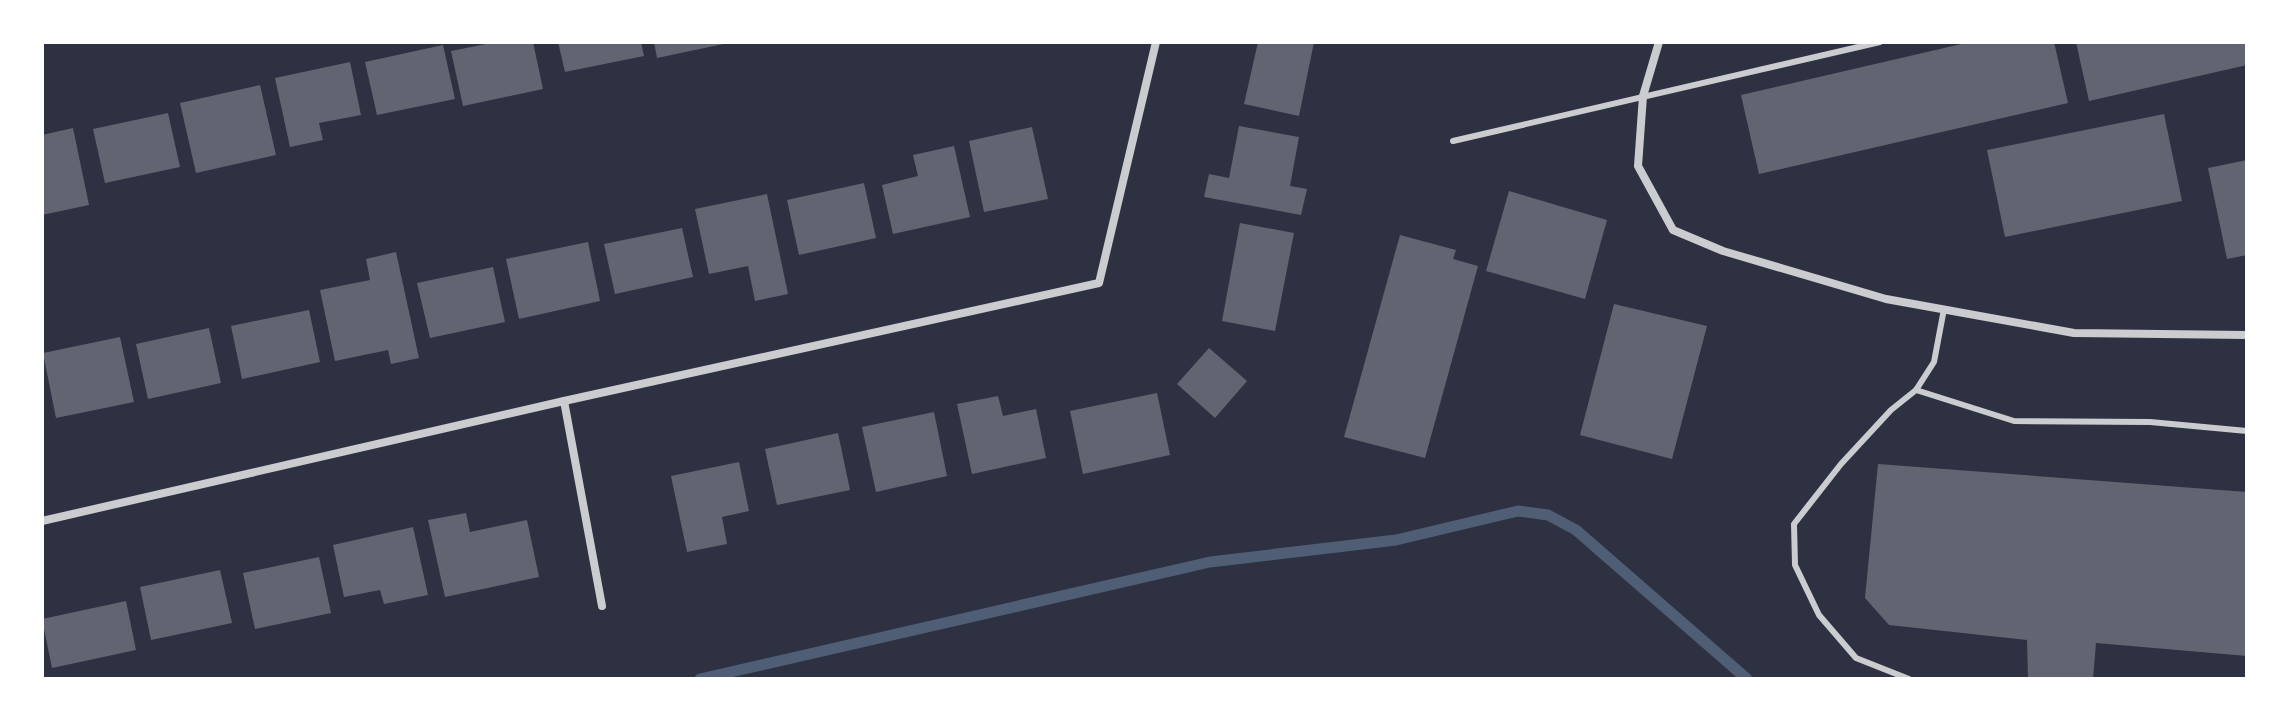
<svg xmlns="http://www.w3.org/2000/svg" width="2289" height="721" font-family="'Libre Baskerville',serif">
	<rect width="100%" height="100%" fill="#2d3142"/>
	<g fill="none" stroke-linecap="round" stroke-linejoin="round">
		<polyline stroke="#4f5d75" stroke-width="11" points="700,679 1210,562 1396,540 1518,511 1548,515 1576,530 1747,679"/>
	</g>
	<g fill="#626471">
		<polygon points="496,42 533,42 543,89 463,106 451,51"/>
		<polygon points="558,42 641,42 644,56 565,72"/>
		<polygon points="654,42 728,42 728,43 657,58"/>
		<polygon points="1258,42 1314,42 1299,116 1244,104"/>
		<polygon points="1970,42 2054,42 2068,103 1759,174 1741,95"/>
		<polygon points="2076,42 2247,42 2247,65 2089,101"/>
		<polygon points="443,45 455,99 377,115 365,62"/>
		<polygon points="350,62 361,115 319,123 323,140 290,147 275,78"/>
		<polygon points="260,85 276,155 196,173 180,103"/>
		<polygon points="168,113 180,167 105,183 93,129"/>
		<polygon points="2164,114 2182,201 2005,237 1987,150"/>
		<polygon points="1239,126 1299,137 1290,186 1307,189 1301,215 1204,197 1209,174 1229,178"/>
		<polygon points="1032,127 1048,199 984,212 969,141"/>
		<polygon points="73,128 89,205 42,215 42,135"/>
		<polygon points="954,146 970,217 893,234 882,185 918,176 913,155"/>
		<polygon points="2247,160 2247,255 2227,259 2208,168"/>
		<polygon points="864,183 876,238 799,255 787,200"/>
		<polygon points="1509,191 1607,220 1585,299 1486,271"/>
		<polygon points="767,194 788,294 755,301 748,266 709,274 695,209"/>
		<polygon points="1240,223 1294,233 1275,331 1222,321"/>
		<polygon points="682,228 693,277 615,294 604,244"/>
		<polygon points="1400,235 1456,250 1453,259 1478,266 1425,458 1344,437"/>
		<polygon points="588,242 600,301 519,319 506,259"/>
		<polygon points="396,252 419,358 391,364 388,350 335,361 320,290 370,280 366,259"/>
		<polygon points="493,267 505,322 430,338 417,283"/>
		<polygon points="1614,304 1707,326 1672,459 1580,435"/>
		<polygon points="309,310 320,362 242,379 231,326"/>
		<polygon points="209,328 221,383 148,399 136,344"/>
		<polygon points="120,337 134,402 56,418 43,353"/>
		<polygon points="1209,348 1247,381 1215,418 1177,384"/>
		<polygon points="1157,393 1170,455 1083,474 1070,411"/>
		<polygon points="998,396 1003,416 1036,409 1046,458 972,474 957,404"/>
		<polygon points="934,412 947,476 876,492 862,427"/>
		<polygon points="838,433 850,490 777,505 765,449"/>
		<polygon points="739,462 749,511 722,517 727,544 687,552 671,476"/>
		<polygon points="1878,464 2247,492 2247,656 2096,643 2093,679 2028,677 2027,640 1889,625 1865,598"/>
		<polygon points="466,513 470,532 527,520 539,577 445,597 428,520"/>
		<polygon points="413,527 428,595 384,604 380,590 344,597 333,545"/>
		<polygon points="319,557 331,613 255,629 243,573"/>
		<polygon points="220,570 232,623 151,640 140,587"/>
		<polygon points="126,601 136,650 52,668 42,619"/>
	</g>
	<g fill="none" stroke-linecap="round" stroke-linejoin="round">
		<g stroke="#caccd0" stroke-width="6">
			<polyline points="1453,141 1880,42"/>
			<polyline points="1916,390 2014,421 2150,422 2247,431"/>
			<polyline points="1909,679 1856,658 1819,615 1795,565 1794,524 1841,464 1891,410 1916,390 1934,362 1944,309"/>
		</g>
		<g stroke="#caccd0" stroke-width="8">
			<polyline points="1659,42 1643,96 1638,166 1673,230 1723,251 1886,299 2074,333 2247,335"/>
			<polyline points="564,401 602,606"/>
			<polyline points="42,521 564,401 1099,283 1156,42"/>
		</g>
	</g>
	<rect width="2289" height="721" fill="none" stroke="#ffffff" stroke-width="88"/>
</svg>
